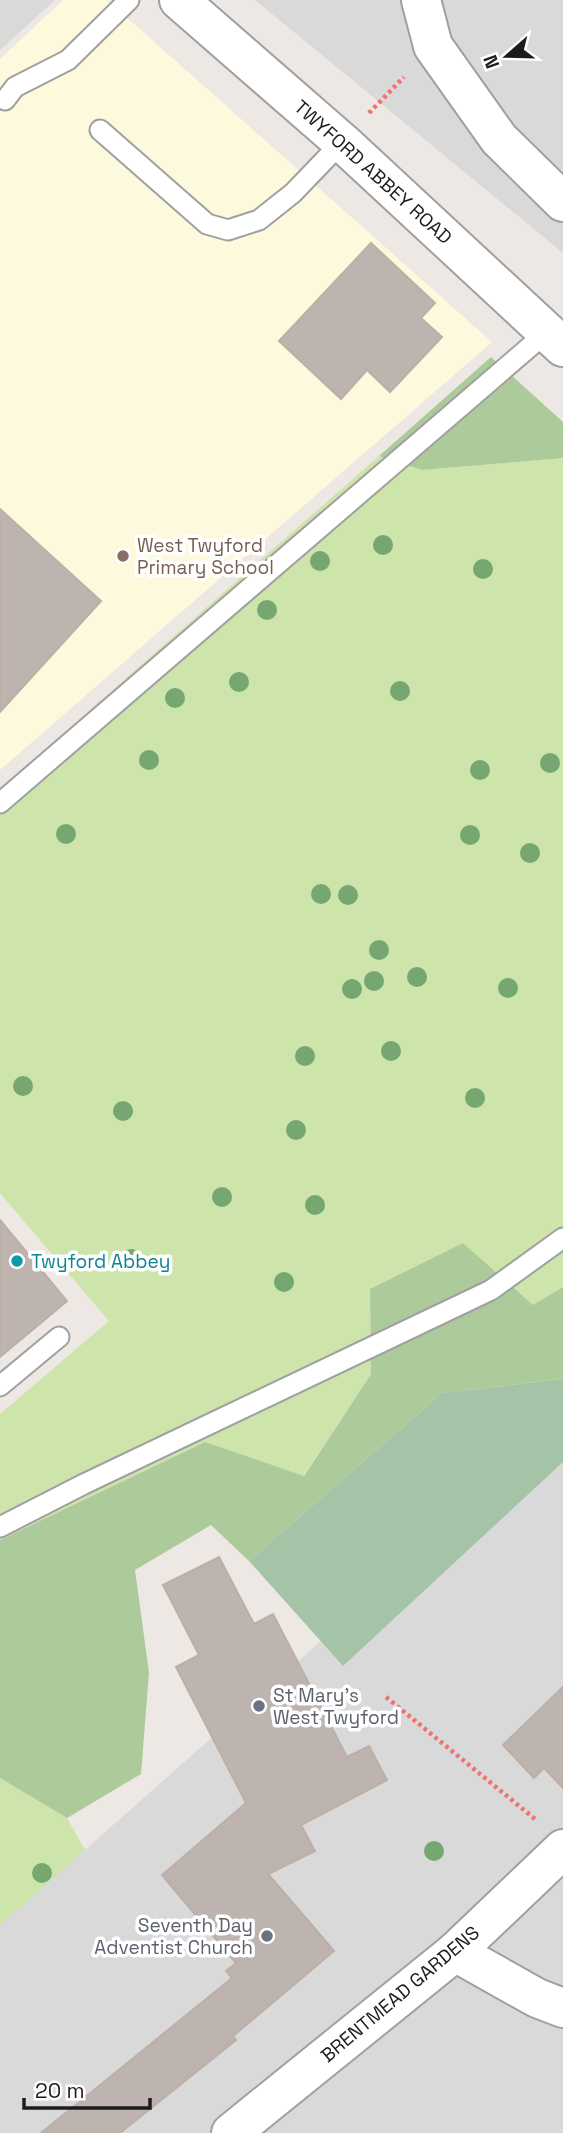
<svg xmlns="http://www.w3.org/2000/svg" width="563" height="2133" font-family="'Space Grotesk',sans-serif">
	<rect width="100%" height="100%" fill="#ede8e3"/>
	<g fill="#dad9d9">
		<polygon points="0,0 55,0 0,50"/>
		<polygon points="255,0 563,0 563,253"/>
		<polygon points="563,1427 563,2133 0,2133 0,1925"/>
	</g>
	<polygon fill="#fcf9dc" points="63,0 107,0 492,342 0,770 0,59"/>
	<g fill="#cde4ab">
		<polygon points="379,456 422,470 563,458 563,1287 533,1305 463,1243 370,1289 371,1374 303,1476 205,1442 0,1540 0,1414 109,1321 0,1193 0,789"/>
		<polygon points="0,1778 67,1818 85,1850 0,1925"/>
	</g>
	<g fill="#adca9a">
		<polygon points="491,357 563,422 563,458 422,470 379,456"/>
		<polygon points="463,1243 533,1305 563,1287 563,1379 442,1393 249,1561 211,1525 135,1570 149,1673 141,1774 67,1818 0,1778 0,1540 205,1442 304,1476 371,1374 370,1289"/>
	</g>
	<polygon fill="#a5c4a7" points="563,1379 563,1462 343,1666 249,1561 442,1393"/>
	<g fill="#bdb4af" stroke="#bdaea6" stroke-width="2">
		<polygon points="371,243 435,303 421,318 442,337 390,392 367,370 341,399 279,341"/>
		<polygon points="0,509 101,601 0,712"/>
		<polygon points="0,1220 67,1301 0,1357"/>
		<polygon points="219,1557 254,1624 273,1614 347,1757 369,1746 387,1780 301,1825 315,1851 268,1874 334,1951 233,2036 236,2040 120,2133 41,2133 232,1978 226,1971 236,1963 162,1875 246,1803 176,1667 199,1655 163,1585"/>
		<polygon points="563,1687 563,1788 544,1768 534,1778 503,1745"/>
	</g>
	<g fill="none" stroke-linecap="round" stroke-linejoin="round">
		<g stroke="#a0a0a0" stroke-width="23">
			<g id="service">
				<polyline points="5,100 15,87 68,60 129,0"/>
				<polyline points="100,130 207,224 228,230 259,220 293,193 342,142"/>
				<polyline points="0,803 547,332"/>
				<polyline points="0,1386 59,1337"/>
				<polyline points="0,1527 84,1484 491,1290 563,1238"/>
			</g>
		</g>
		<g stroke="#a0a0a0" stroke-width="42">
			<g id="minor">
				<polyline points="421,0 433,46 499,139 563,202"/>
				<polyline points="455,1952 537,1998 563,2008"/>
				<polyline points="231,2133 455,1952 563,1849"/>
			</g>
		</g>
		<g stroke="#a0a0a0" stroke-width="42">
			<polyline id="tertiary" points="179,0 342,142 563,347"/>
		</g>
		<g stroke="#f07171" stroke-width="4.5" stroke-dasharray="3.5 3.5" stroke-linecap="butt">
			<polyline points="369,113 404,77"/>
			<polyline points="386,1697 535,1819"/>
		</g>
		<use href="#service" stroke="#fff" stroke-width="19"/>
		<use href="#minor" stroke="#fff" stroke-width="38"/>
		<use href="#tertiary" stroke="#fff" stroke-width="38"/>
	</g>
	<g fill="#76a770">
		<circle cx="383" cy="545" r="10"/>
		<circle cx="320" cy="561" r="10"/>
		<circle cx="483" cy="569" r="10"/>
		<circle cx="267" cy="610" r="10"/>
		<circle cx="239" cy="682" r="10"/>
		<circle cx="400" cy="691" r="10"/>
		<circle cx="175" cy="698" r="10"/>
		<circle cx="149" cy="760" r="10"/>
		<circle cx="550" cy="763" r="10"/>
		<circle cx="480" cy="770" r="10"/>
		<circle cx="66" cy="834" r="10"/>
		<circle cx="470" cy="835" r="10"/>
		<circle cx="530" cy="853" r="10"/>
		<circle cx="321" cy="894" r="10"/>
		<circle cx="348" cy="895" r="10"/>
		<circle cx="379" cy="950" r="10"/>
		<circle cx="417" cy="977" r="10"/>
		<circle cx="374" cy="981" r="10"/>
		<circle cx="508" cy="988" r="10"/>
		<circle cx="352" cy="989" r="10"/>
		<circle cx="391" cy="1051" r="10"/>
		<circle cx="305" cy="1056" r="10"/>
		<circle cx="23" cy="1086" r="10"/>
		<circle cx="475" cy="1098" r="10"/>
		<circle cx="123" cy="1111" r="10"/>
		<circle cx="296" cy="1130" r="10"/>
		<circle cx="222" cy="1197" r="10"/>
		<circle cx="315" cy="1205" r="10"/>
		<circle cx="131" cy="1259" r="10"/>
		<circle cx="284" cy="1282" r="10"/>
		<circle cx="434" cy="1851" r="10"/>
		<circle cx="42" cy="1873" r="10"/>
	</g>
	<circle fill="#8d6e63" stroke="#fff" stroke-width="2.5" cx="123" cy="556" r="7"/>
	<circle fill="#0f9aa8" stroke="#fff" stroke-width="2.5" cx="17" cy="1261" r="7"/>
	<g fill="#6b7280" stroke="#fff" stroke-width="2.5">
		<circle cx="259" cy="1706" r="7"/>
		<circle cx="267" cy="1936" r="7"/>
	</g>
	<g text-anchor="middle" dominant-baseline="central" stroke-width="7" stroke-linejoin="round" paint-order="stroke">
		<g font-size="19" fill="#1c1c1c" stroke="#fff">
			<text transform="translate(373 172) rotate(42)">TWYFORD ABBEY ROAD</text>
			<text transform="translate(400 1994) rotate(-40)">BRENTMEAD GARDENS</text>
		</g>
		<g font-size="19" fill="#785e54" stroke="#fff" text-anchor="start">
			<text x="137" y="545">West Twyford<tspan x="137" dy="22">Primary School</tspan></text>
		</g>
		<g font-size="19" fill="#0d838f" stroke="#fff" text-anchor="start">
			<text x="31" y="1261">Twyford Abbey</text>
		</g>
		<g font-size="19" fill="#5b616d" stroke="#fff" text-anchor="start">
			<text x="273" y="1695">St Mary's<tspan x="273" dy="22">West Twyford</tspan></text>
			<text x="253" y="1925" text-anchor="end">Seventh Day<tspan x="253" dy="22">Adventist Church</tspan></text>
		</g>
	</g>
	<g transform="translate(507 56) rotate(250)" stroke="#ffffff" stroke-width="5" paint-order="stroke">
	<path d="M0-5L12 26L0 18L-12 26Z" fill="#1c1c1c"/>
	<text y="-10" font-size="19" font-weight="bold" text-anchor="middle" fill="#1c1c1c">N</text>
	</g>
	<path d="M24 2098v10h126v-10" fill="none" stroke="#1c1c1c" stroke-width="3.5"/>
	<text x="35" y="2098" font-size="21" fill="#1c1c1c" stroke="#ffffff" stroke-width="5" paint-order="stroke">20 m</text>
</svg>
